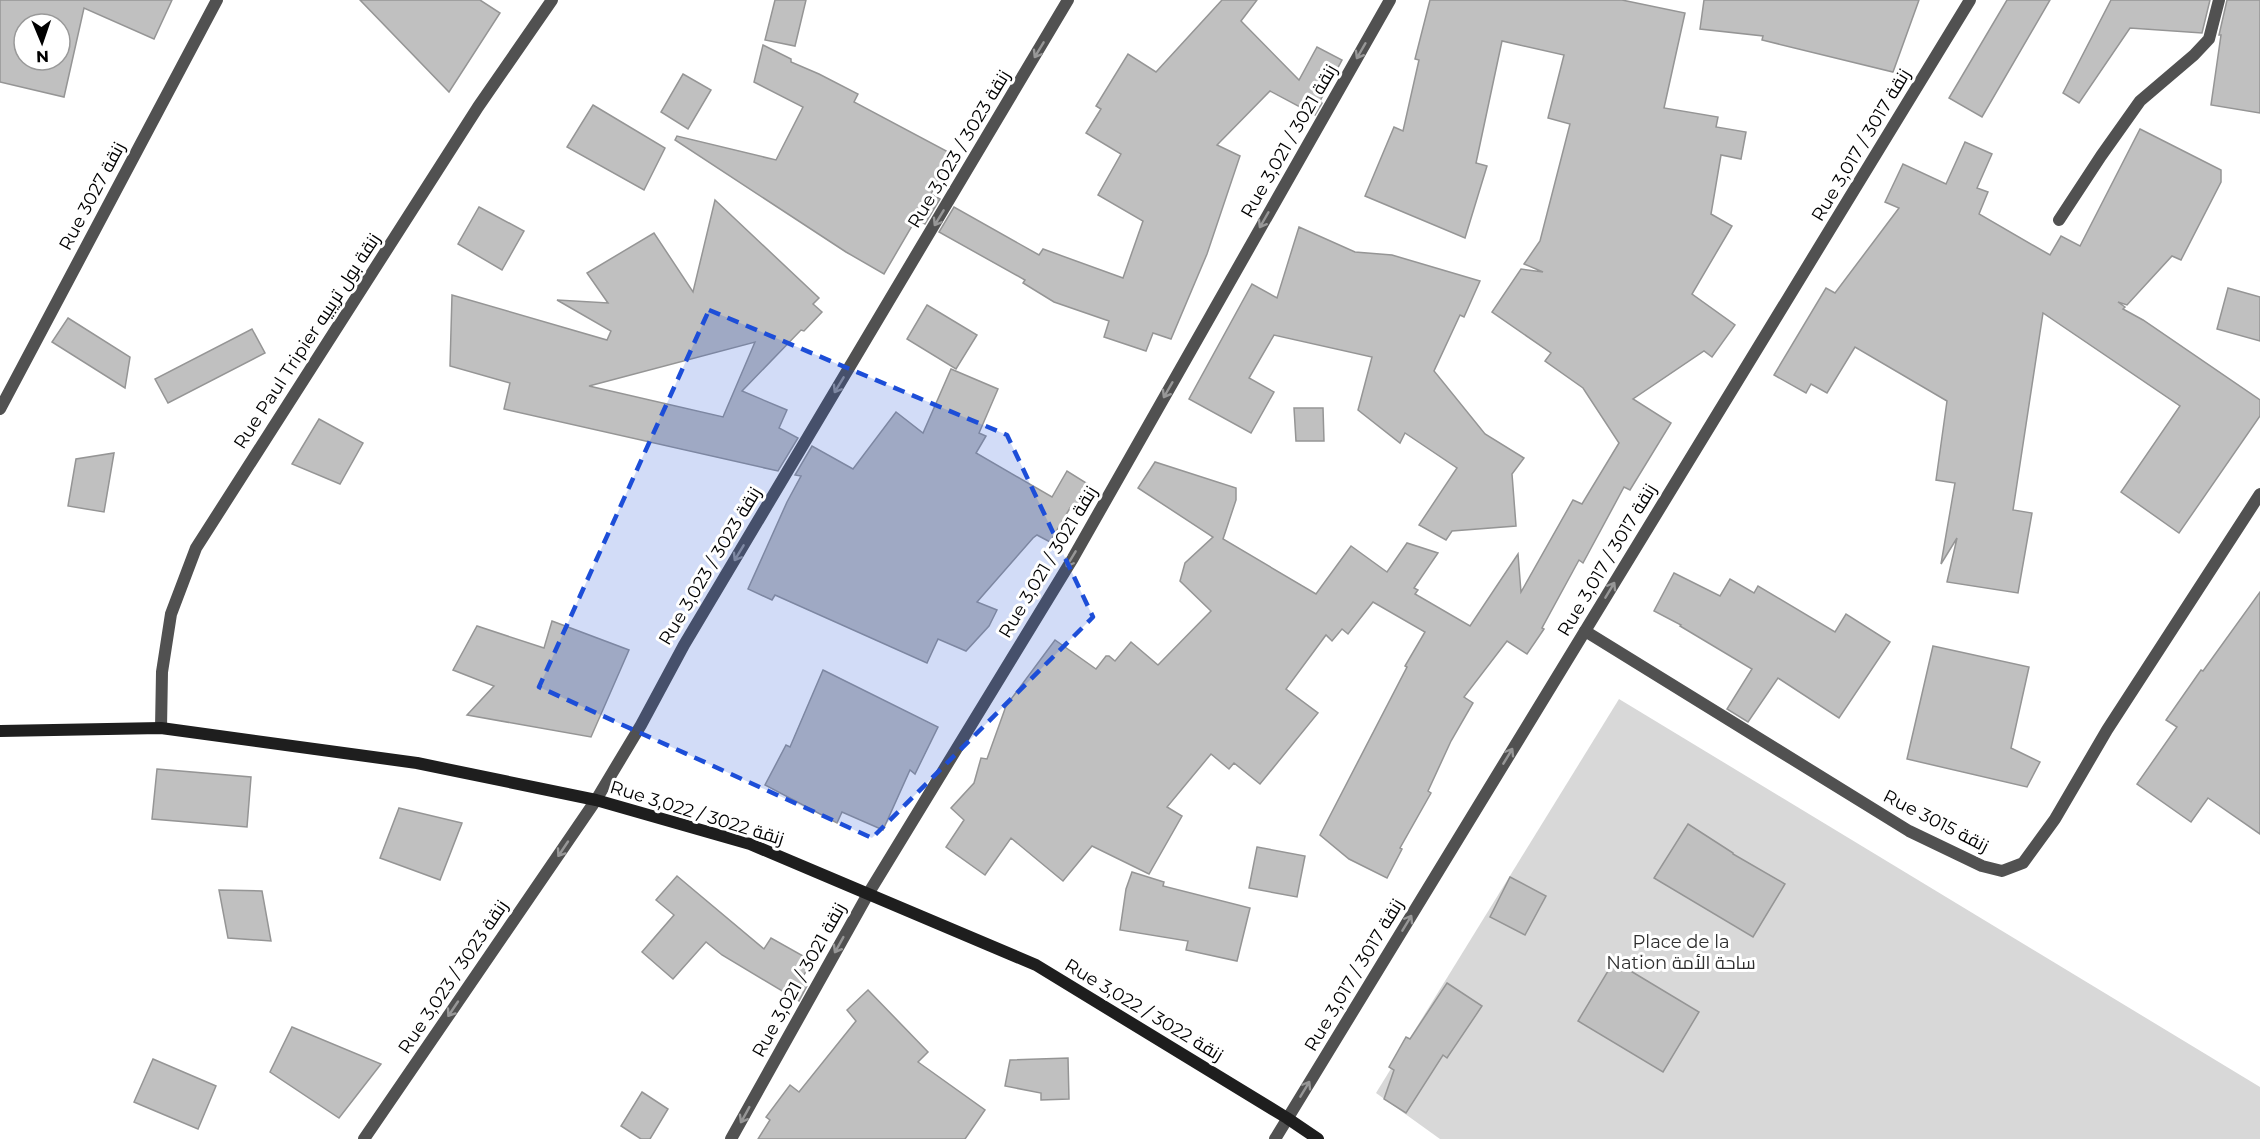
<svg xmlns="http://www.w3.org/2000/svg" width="2260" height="1139" font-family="Montserrat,Cairo,sans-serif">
	<rect width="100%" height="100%" fill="#fff"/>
	<polygon fill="#d8d8d8" points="1619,699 2260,1087 2260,1139 1440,1139 1376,1093"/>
	<g fill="#c0c0c0" stroke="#959595" stroke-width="1.5" fill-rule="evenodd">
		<path d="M0 0H172L154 39 84 8 64 97 0 82ZM24 24H60V60H24Z"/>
		<polygon points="360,0 480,0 500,13 449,92"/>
		<polygon points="775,0 806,0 795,46 765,40"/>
		<polygon points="1222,0 1257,0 1241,21 1299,80 1317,47 1342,60 1320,101 1322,103 1315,115 1270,91 1217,145 1240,156 1207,254 1171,339 1153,333 1146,351 1104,337 1109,321 1054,302 1023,283 1025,280 939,232 954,207 1039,255 1043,249 1123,278 1143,221 1098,195 1121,154 1086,133 1101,109 1096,106 1128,54 1156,72"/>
		<polygon points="1430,0 1622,0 1685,13 1664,108 1718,117 1716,127 1746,132 1741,159 1721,155 1711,214 1732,226 1692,294 1735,325 1712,357 1704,351 1633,399 1671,423 1630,490 1624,487 1583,563 1579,560 1542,628 1544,629 1527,654 1507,641 1464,697 1473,703 1451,741 1428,791 1431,793 1400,848 1402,849 1387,878 1349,859 1320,835 1407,667 1405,666 1425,632 1373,602 1348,634 1342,629 1332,641 1326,635 1286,689 1318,713 1260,784 1234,763 1229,769 1211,754 1167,807 1182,816 1149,874 1092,846 1063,881 1011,838 985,875 946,847 964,820 951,808 974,783 981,758 987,759 1006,706 1055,640 1096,669 1106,656 1109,656 1115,661 1131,642 1158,665 1211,611 1180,581 1185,563 1213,537 1138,488 1155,462 1236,488 1236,500 1223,539 1316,594 1351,546 1387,572 1407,543 1438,553 1414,588 1418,590 1415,594 1470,626 1518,554 1521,592 1573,500 1582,504 1619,443 1583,388 1545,361 1551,353 1492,312 1521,269 1543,272 1524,264 1540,241 1570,124 1548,118 1564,55 1502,41 1476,163 1487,166 1465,238 1365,196 1394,127 1403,131 1419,60 1415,59"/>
		<polygon points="1704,0 1919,0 1893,72 1762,40 1763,36 1700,29"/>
		<polygon points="2007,0 2050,0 1982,117 1949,98"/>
		<polygon points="2111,0 2210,0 2202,33 2130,28 2079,103 2063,93"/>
		<polygon points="2227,0 2260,0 2260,113 2211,105 2221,35 2219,35"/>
		<polygon points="763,45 791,59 791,62 819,74 858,94 854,102 952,154 931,194 940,199 925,224 916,219 884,274 846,252 675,140 677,136 776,160 803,107 754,82"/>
		<polygon points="683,74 711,90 688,129 661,112"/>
		<polygon points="593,105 665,148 644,190 567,147"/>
		<polygon points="2140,129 2221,170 2221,182 2181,260 2172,256 2127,305 2118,302 2125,307 2123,309 2143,320 2260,400 2260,416 2179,533 2121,492 2180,406 2043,313 2013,510 2032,513 2018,593 1947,582 1957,538 1941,564 1955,483 1936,480 1947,401 1855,347 1827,393 1811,384 1806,393 1774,375 1826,288 1835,293 1899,208 1885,202 1903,164 1946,184 1965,142 1992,154 1977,188 1988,192 1979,214 2050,255 2061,236 2080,246"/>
		<path d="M715 200 819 298 813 304 822 312 804 331 801 330 742 391 787 410 779 428 798 438 778 471 504 409 510 383 450 366 452 295 607 340 611 331 557 300 608 303 587 273 654 233 693 292ZM755 342 723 417 589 386Z"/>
		<polygon points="479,207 524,231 502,270 458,244"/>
		<polygon points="1299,227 1355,252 1392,255 1480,281 1464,317 1460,315 1434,371 1485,434 1524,458 1512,474 1516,526 1452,531 1446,540 1419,525 1457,468 1405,433 1400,443 1358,410 1372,357 1274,335 1249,378 1274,392 1251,433 1189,399 1252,284 1277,298"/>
		<polygon points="2228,288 2260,297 2260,341 2217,329"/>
		<polygon points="927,305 977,335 956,369 907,339"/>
		<polygon points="68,318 130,357 125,388 52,342"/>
		<polygon points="252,329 265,353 168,403 155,379"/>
		<polygon points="951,369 998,389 979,433 986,436 976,453 1052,497 1067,471 1091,486 1076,511 1070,508 1050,542 1037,535 1033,538 977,602 997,610 989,626 966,651 938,639 927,663 775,595 772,600 748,589 787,502 801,476 795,475 812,446 853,469 896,412 923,433"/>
		<polygon points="1294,408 1323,408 1324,441 1296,441"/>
		<polygon points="319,419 363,443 340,484 292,464"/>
		<polygon points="114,453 104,512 68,506 76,459"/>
		<polygon points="1674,573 1720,596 1730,579 1754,593 1758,586 1835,632 1846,614 1890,642 1839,718 1778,678 1748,722 1727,709 1752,669 1680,626 1681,625 1654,611"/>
		<polygon points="2260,592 2260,834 2208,798 2191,822 2137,784 2177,727 2166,720 2201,670 2203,671"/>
		<polygon points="552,621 629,650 591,737 467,715 494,686 453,670 477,626 544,648"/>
		<polygon points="1933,646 2029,667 2011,748 2040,762 2027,787 1907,759"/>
		<polygon points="823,670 938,727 915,774 910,770 883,830 842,812 837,823 765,785 786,745 790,747"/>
		<polygon points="157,769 251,777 247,827 152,819"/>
		<polygon points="399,808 462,823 440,880 380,858"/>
		<polygon points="1688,824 1733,853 1733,854 1785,884 1753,937 1654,878"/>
		<polygon points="1257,847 1305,856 1297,897 1249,888"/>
		<polygon points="1132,872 1164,882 1163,886 1250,908 1237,961 1186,950 1188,941 1120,930 1126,889"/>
		<polygon points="677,876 764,949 771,938 812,961 801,980 807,986 799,1001 722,955 706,942 673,979 642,952 674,915 656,900"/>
		<polygon points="1510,877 1546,896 1525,935 1490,917"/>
		<polygon points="219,890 262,891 271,941 228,938"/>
		<polygon points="1614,961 1699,1012 1663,1072 1578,1021"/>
		<polygon points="1447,983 1482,1006 1447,1058 1443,1055 1406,1113 1384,1099 1394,1070 1389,1067 1406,1037 1410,1039"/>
		<polygon points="868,990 928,1052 918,1062 985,1110 965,1139 758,1139 770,1120 766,1117 790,1085 799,1092 856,1021 847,1010"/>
		<polygon points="292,1027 381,1064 339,1118 270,1072"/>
		<polygon points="1068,1058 1069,1099 1041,1100 1041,1093 1005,1086 1010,1060"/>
		<polygon points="153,1059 216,1086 198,1129 134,1102"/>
		<polygon points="642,1092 668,1109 650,1139 641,1139 621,1126"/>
	</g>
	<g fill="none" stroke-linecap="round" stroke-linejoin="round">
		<polyline stroke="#515151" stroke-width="12" points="2059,220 2101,156 2140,101 2194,55 2209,39 2219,0"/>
		<g stroke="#515151" stroke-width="12">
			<polyline points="0,409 217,0"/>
			<polyline points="1585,631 1909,831 1982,866 2002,871 2023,863 2055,819 2107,730 2260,494"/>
			<polyline points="161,728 162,672 171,614 196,548 478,107 552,0"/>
			<polyline points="364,1139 596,800 641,725 684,645 1068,0"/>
			<polyline points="731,1139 868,894 1073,558 1390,0"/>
			<polyline points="1275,1139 1970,0"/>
		</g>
		<polyline stroke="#1e1e1e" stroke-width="12" points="0,731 161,728 417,763 596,800 750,844 1036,965 1287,1118 1318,1139"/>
	</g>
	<defs><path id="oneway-shaft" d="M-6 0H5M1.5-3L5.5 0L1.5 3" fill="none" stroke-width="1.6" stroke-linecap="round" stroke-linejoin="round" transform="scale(1.5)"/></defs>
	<g stroke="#979797">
		<use href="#oneway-shaft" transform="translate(1039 50) rotate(121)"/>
		<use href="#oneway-shaft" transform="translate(1361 51) rotate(120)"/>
		<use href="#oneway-shaft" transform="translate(939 218) rotate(121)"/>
		<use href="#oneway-shaft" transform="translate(1264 220) rotate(120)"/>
		<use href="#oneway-shaft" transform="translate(839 385) rotate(121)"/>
		<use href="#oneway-shaft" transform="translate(1168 390) rotate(120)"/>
		<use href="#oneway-shaft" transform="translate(739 553) rotate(121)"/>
		<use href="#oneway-shaft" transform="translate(1071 559) rotate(121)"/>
		<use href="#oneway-shaft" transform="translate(1610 590) rotate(-59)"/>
		<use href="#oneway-shaft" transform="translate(1508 756) rotate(-59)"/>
		<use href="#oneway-shaft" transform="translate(563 849) rotate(124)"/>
		<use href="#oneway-shaft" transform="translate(1407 923) rotate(-59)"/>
		<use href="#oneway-shaft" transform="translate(839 945) rotate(119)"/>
		<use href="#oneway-shaft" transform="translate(453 1009) rotate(124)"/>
		<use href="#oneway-shaft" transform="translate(1305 1089) rotate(-59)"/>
		<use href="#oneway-shaft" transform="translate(745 1115) rotate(119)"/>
	</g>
	<path fill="#1d4ed8" fill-opacity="0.2" stroke="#1d4ed8" stroke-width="4.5" stroke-dasharray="12 8" stroke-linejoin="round" d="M709 310 1007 435 1093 617 872 838 539 687Z"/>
	<g text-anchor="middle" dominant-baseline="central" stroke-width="6" stroke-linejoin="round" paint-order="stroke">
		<g font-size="18" fill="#000" stroke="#fff">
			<text transform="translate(1289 141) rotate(-60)">Rue 3,021 / زنقة 3021</text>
			<text transform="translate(1861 145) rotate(-59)">Rue 3,017 / زنقة 3017</text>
			<text transform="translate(959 149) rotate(-59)">Rue 3,023 / زنقة 3023</text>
			<text transform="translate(92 196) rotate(-62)">Rue 3027 زنقة</text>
			<text transform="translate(307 341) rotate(-57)">Rue Paul Tripier زنقة بول تريبيه</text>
			<text transform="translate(1607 560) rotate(-59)">Rue 3,017 / زنقة 3017</text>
			<text transform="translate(1048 562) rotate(-59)">Rue 3,021 / زنقة 3021</text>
			<text transform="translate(710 566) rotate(-59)">Rue 3,023 / زنقة 3023</text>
			<text transform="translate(697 813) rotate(17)">Rue 3,022 / زنقة 3022</text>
			<text transform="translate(1936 821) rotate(27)">Rue 3015 زنقة</text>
			<text transform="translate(1354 975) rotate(-59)">Rue 3,017 / زنقة 3017</text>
			<text transform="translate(453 977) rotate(-56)">Rue 3,023 / زنقة 3023</text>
			<text transform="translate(799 980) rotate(-61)">Rue 3,021 / زنقة 3021</text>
			<text transform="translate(1144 1010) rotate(31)">Rue 3,022 / زنقة 3022</text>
		</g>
		<g font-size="18" fill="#2f2f2f" stroke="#fff">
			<text x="1681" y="942">Place de la<tspan x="1681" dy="21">Nation ساحة الأمة</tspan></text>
		</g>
	</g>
	<g transform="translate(42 42) rotate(178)"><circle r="28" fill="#ffffff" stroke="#999999" stroke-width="1.5"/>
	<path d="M0-4.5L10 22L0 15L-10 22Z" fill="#000000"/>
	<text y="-9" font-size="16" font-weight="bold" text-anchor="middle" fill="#000000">N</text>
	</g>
</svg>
